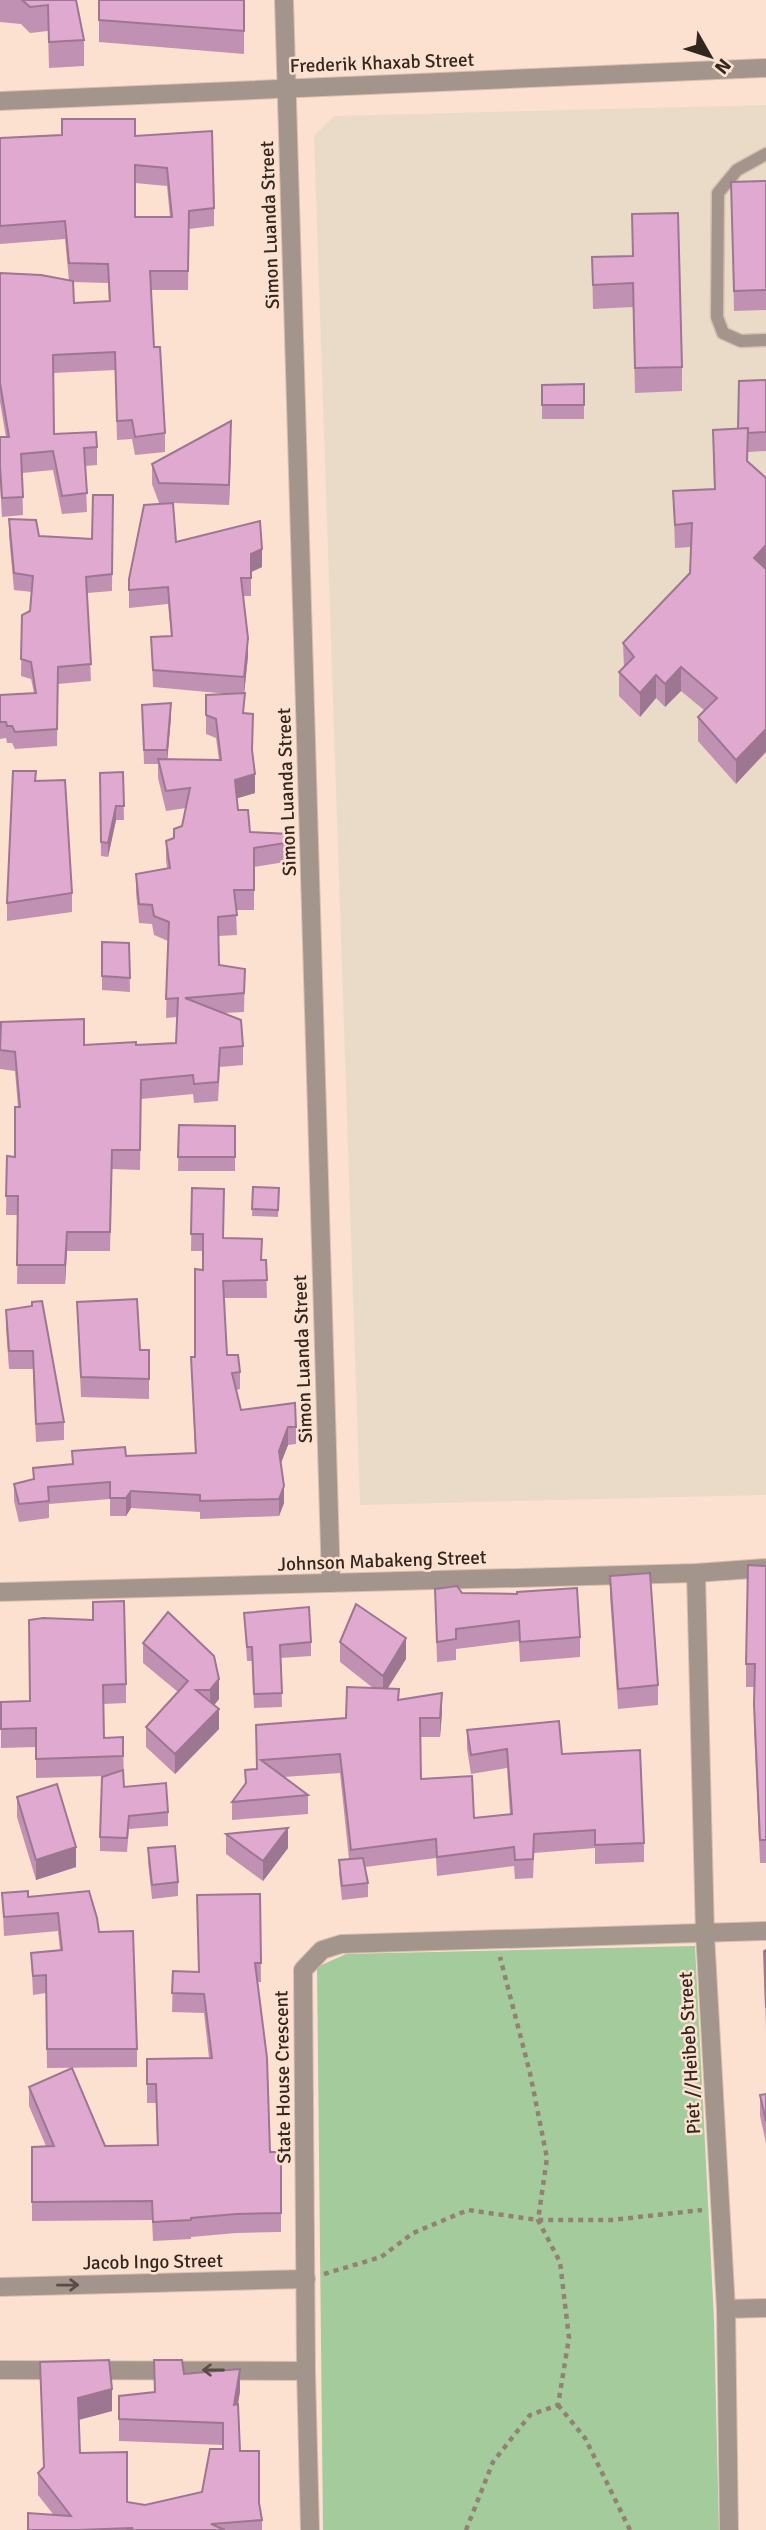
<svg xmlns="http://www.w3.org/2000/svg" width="766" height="2530" font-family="Signika,sans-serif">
	<rect width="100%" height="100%" fill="#fde1d0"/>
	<polygon fill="#e9dbc8" points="766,105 766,1495 360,1505 314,136 334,116"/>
	<polygon fill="#a4cb9b" points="695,1946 714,2320 719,2530 323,2530 317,1967 346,1954"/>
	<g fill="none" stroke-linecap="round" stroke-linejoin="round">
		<g stroke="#d9bfb0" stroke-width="15">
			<polyline id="service" points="766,154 737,170 718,193 717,317 723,333 741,341 766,340"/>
		</g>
		<g stroke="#d9bfb0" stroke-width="20">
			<g id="minor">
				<polyline points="284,0 331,1583"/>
				<polyline points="0,101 766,68"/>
				<polyline points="696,1573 705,1934 726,2309 729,2530"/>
				<polyline points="0,1592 696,1573 766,1568"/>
				<polyline points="0,2287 306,2279"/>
				<polyline points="726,2309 766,2308"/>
				<polyline points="0,2370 306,2371"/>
				<polyline points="310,2530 306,2371 303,1970 322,1950 341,1944 766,1931"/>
			</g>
		</g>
		<g stroke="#958074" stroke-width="4.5" stroke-dasharray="5 5" stroke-linecap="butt">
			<polyline points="324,2274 381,2257 413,2233 468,2210 538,2220 612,2220 702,2210"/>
			<polyline points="558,2405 585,2438 630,2530"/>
			<polyline points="466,2530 493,2462 530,2415 558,2405 569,2338 560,2262 538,2220 547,2158 530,2073 500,1957"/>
		</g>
		<use href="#service" stroke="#a3958b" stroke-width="12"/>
		<use href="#minor" stroke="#a3958b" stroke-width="18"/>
	</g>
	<g fill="#c191b3" fill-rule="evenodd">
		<polygon points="0,0 76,0 84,40 84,66 49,68 48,31 30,33 21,24 0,22"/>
		<polygon points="99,0 244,0 244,54 99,42"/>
		<path d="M135 136 214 208V226L189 229 188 290H151L154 347 165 433V452L135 455 132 439 117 440 115 370 53 373 54 434 97 447V465L85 466 87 512 62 514 53 470 22 473 23 515 2 517 0 483V437H6L0 402V273L69 281 65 239 0 244V138ZM135 183 167 186 170 217H135ZM73 282 108 283 109 301 74 303Z"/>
		<polygon points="766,181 766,310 734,311 731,182"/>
		<polygon points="632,214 682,367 682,391 635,393 633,307 593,309 592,257 632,256"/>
		<polygon points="766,380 766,451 748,452 736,784 698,741 698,717 704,710 681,691 665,707 656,698 640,717 619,696 619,672 624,668 623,643 690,573 691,547 675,548 673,491 714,489 713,430 738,429"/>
		<polygon points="584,384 584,419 542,419 542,385"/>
		<polygon points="231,441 229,505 173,503 176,542 262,567 251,572 251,596 243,596 248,656 244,693 244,713 252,753 255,793 237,798 238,810 250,832 290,834 291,861 254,867 254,910 236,910 237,935 218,936 219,965 245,969 244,1012 224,1013 243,1046 243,1065 220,1067 218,1101 194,1103 193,1094 141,1099 140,1170 112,1169 110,1251 67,1251 65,1284 17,1284 18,1215 6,1215 7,1156 15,1157 18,1107 15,1071 0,1069 0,1043 136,1045 176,1043 177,1017 166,1018 168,941 154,935 152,924 139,923 136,893 136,874 167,868 166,860 166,841 174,838 182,826 186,808 166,811 158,778 158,764 144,764 142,705 171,717 167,759 219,760 216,738 206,734 206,695 229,694 153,687 151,637 171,636 168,604 129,608 129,579 170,503 159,503 152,484 152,464"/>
		<polygon points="113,495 112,591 87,593 91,681 58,684 57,746 15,749 12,743 7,743 6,738 0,739 0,695 34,693 31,679 21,676 22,615 30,611 32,592 14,590 9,536 9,519 39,536 92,539"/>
		<polygon points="123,772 124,820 116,820 108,857 101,856 100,773"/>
		<polygon points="36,781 72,893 72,912 7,921 7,903"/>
		<polygon points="102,942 129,943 130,992 102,990"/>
		<polygon points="179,1125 235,1126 235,1171 178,1171"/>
		<polygon points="253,1187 279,1188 278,1217 252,1216"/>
		<polygon points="192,1188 223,1238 262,1260 266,1260 267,1298 224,1298 227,1355 240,1372 240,1389 236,1390 241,1410 296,1427 296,1444 288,1445 281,1463 284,1503 279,1516 200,1519 200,1512 131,1508 126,1516 110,1516 110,1499 49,1504 49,1518 19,1522 14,1501 14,1484 33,1479 72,1464 72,1451 126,1456 195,1453 191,1357 195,1357 203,1270 203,1251 191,1251"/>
		<polygon points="77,1302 140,1350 149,1350 149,1399 81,1397"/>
		<polygon points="32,1306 64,1422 64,1440 36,1442 33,1369 9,1369 6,1328 6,1310"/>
		<polygon points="766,1566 766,1863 760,1863 754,1727 754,1687 746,1687 746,1664"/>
		<polygon points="610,1576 658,1685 658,1705 618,1709 610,1596"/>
		<polygon points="435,1589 462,1593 580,1637 580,1657 520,1662 519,1641 456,1649 456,1660 437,1662"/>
		<polygon points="168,1612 219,1699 214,1705 219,1729 175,1774 146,1747 146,1727 178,1692 143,1663 143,1643"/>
		<polygon points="244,1613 311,1642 311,1656 281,1658 282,1707 254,1708 252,1661 247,1661"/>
		<polygon points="29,1620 126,1684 126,1703 103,1704 104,1738 123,1737 124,1787 168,1812 168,1826 129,1829 127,1852 100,1851 100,1837 106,1776 36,1778 36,1747 1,1748 1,1702 30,1701"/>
		<polygon points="340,1642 406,1659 387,1688 399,1700 442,1712 440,1737 420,1737 421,1779 474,1818 510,1814 507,1768 471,1774 467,1749 467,1730 562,1754 644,1843 644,1862 595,1864 595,1848 534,1853 533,1878 515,1879 514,1866 437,1876 436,1858 365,1867 368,1883 368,1897 342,1900 339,1874 339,1860 349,1859 340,1773 284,1777 308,1795 308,1814 232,1820 232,1802 245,1784 245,1770 256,1769 256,1725 346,1718 373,1688 340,1662"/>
		<polygon points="17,1797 76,1867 36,1880 17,1817"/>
		<polygon points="226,1834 288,1848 263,1881 226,1854"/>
		<polygon points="148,1848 178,1882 178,1896 152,1899 148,1862"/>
		<polygon points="2,1893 28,1897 99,1932 137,2049 137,2067 47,2068 46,1993 33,1995 31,1953 60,1950 58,1931 4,1936"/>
		<polygon points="260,1894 261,1982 257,1982 270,2152 281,2152 281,2232 236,2233 191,2237 191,2239 153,2241 152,2220 32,2221 32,2147 46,2146 29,2106 29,2087 105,2146 157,2145 156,2103 147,2103 147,2059 209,2058 204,2013 172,2012 173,1971 198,1972"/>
		<polygon points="766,1950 766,2029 764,1972 764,1951"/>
		<polygon points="766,2094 766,2143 760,2116 760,2095"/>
		<polygon points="154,2360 184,2374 240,2391 238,2404 240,2451 259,2503 262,2520 262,2530 28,2530 53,2514 38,2495 38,2473 44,2468 40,2362 112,2411 79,2420 80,2453 127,2502 145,2505 202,2492 223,2449 223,2445 119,2441 119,2396 154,2392"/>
	</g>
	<g fill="#9d7692">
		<polygon points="231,421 231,441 229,505 229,485"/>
		<polygon points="766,545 766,569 754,558"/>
		<polygon points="262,549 262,567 251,572 251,554"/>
		<polygon points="248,638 248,656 244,695 244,677"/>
		<polygon points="681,667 681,691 665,707 665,684"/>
		<polygon points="656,675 656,698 640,717 640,693"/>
		<polygon points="171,703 171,717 167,764 167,750"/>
		<polygon points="766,729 766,752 736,784 736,760"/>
		<polygon points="255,774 255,793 235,799 235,780"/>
		<polygon points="116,806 116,820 108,857 108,843"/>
		<polygon points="67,1232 67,1251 65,1284 65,1265"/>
		<polygon points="288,1427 288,1445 279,1468 279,1451"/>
		<polygon points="284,1486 284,1503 279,1516 279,1499"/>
		<polygon points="131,1491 131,1508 126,1516 126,1498"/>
		<polygon points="406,1638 406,1659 383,1696 383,1676"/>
		<polygon points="219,1679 219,1699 210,1710 210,1690"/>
		<polygon points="442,1693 442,1712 440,1737 440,1718"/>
		<polygon points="219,1709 219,1729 175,1774 175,1754"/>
		<polygon points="288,1828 288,1848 263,1881 263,1861"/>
		<polygon points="76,1847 76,1867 36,1880 36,1860"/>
		<polygon points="240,2369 240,2391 234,2426 234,2405"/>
		<polygon points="112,2389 112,2411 78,2420 78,2398"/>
	</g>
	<g fill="#e0a9d0" stroke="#9d7692" stroke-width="2" fill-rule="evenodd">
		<polygon points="22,0 76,0 84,40 49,42 48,5 30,7"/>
		<polygon points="99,0 244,0 244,31 99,20"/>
		<path d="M62 119H135V136L212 131 214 208 189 211 188 271H150L154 347H160L165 433 135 437 132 420 117 421 115 352 53 355 54 434 96 432 97 447 84 448 87 493 62 496 53 451 21 454 23 497 2 498 0 465V437H9L0 383V273L41 275 73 281 74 303 110 301 108 264 69 263 65 221 0 226V138L62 135ZM135 165 167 168 172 217H135Z"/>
		<polygon points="766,181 766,290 734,291 731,182"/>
		<polygon points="678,213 682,367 635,368 633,283 593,285 592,257 633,256 632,214"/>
		<polygon points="766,380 766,432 748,433 748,428 738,429 739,381"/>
		<polygon points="584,384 584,405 542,405 542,385"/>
		<polygon points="231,421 229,485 159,483 152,464"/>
		<polygon points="748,428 747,461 766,478 766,545 754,558 766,569 766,729 736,760 698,717 717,698 681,667 665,684 656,675 640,693 619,672 634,657 623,643 690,573 692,523 675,525 673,491 715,489 713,430"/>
		<polygon points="93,495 113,495 112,574 86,577 91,664 58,667 57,729 15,732 12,726 7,726 6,722 0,722 0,695 36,693 31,662 21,659 22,615 30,611 33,576 14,573 9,519 36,520 39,536 92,539"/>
		<polygon points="173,503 176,542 260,521 262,549 251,554 251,578 241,578 248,638 244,677 153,670 151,637 172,636 168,587 129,590 129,579 144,505"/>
		<polygon points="245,693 243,713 253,714 252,750 255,774 235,780 238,810 248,810 250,832 290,834 291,842 254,848 254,890 234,890 237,915 218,917 219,965 245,969 244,993 185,998 241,1020 243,1046 220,1048 218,1082 194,1084 193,1075 141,1080 140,1150 112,1150 110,1232 67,1232 65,1265 17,1265 18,1196 6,1196 7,1156 15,1157 15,1107 20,1107 15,1052 0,1050 1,1022 84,1019 84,1045 136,1042 136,1045 176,1043 178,998 166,999 169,922 154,916 152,905 139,904 136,874 170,868 166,841 174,838 174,829 182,826 190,788 166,791 158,759 221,760 216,719 206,715 206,695"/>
		<polygon points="171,703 167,750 144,750 142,705"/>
		<polygon points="13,771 36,771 35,781 65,780 72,893 7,903"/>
		<polygon points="123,772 124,806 116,806 108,843 101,842 100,773"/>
		<polygon points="102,942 129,943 130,978 102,976"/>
		<polygon points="179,1125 235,1126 235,1157 178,1157"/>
		<polygon points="253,1187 279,1188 278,1210 252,1209"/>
		<polygon points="192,1188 224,1189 223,1238 262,1239 261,1260 266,1260 267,1280 223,1281 227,1355 238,1355 240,1372 232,1373 241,1410 295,1403 296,1427 288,1427 279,1451 284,1486 279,1499 200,1501 200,1495 131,1491 126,1498 110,1498 110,1482 48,1487 49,1501 19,1504 14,1484 34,1479 33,1468 73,1464 72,1451 125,1447 126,1456 196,1453 191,1357 195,1357 195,1269 203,1270 203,1234 191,1234"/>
		<polygon points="137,1299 140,1350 149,1350 149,1379 81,1377 77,1302"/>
		<polygon points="42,1301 64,1422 36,1424 33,1351 9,1351 6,1310 32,1306 32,1302"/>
		<polygon points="748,1565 766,1566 766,1840 760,1840 754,1704 755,1664 746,1664"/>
		<polygon points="650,1573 658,1685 618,1689 610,1576"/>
		<polygon points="457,1586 462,1593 517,1594 517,1592 577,1588 580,1637 520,1642 519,1621 456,1629 456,1639 437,1642 435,1589"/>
		<polygon points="124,1601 126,1684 103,1685 104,1738 123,1737 123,1756 36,1759 36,1728 1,1729 1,1702 30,1701 29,1620 43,1618 93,1620 93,1602"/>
		<polygon points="356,1604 406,1638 383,1676 340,1642"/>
		<polygon points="309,1607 311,1642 280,1645 282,1693 254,1694 252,1647 247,1647 244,1613"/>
		<polygon points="168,1612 214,1656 219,1679 210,1690 196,1690 219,1709 175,1754 146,1727 188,1681 143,1643"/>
		<polygon points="347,1687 399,1689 398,1700 442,1693 440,1718 420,1718 421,1779 472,1776 474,1818 512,1814 507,1749 471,1755 467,1730 559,1721 562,1754 640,1750 644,1843 595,1845 595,1830 534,1834 533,1859 515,1860 514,1847 437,1857 436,1839 351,1850 340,1754 261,1760 308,1795 232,1802 246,1783 245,1770 257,1769 256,1725 346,1718"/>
		<polygon points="123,1770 124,1787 166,1783 168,1812 129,1816 127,1838 100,1837 102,1777"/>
		<polygon points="57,1784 76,1847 36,1860 17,1797"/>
		<polygon points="288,1828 263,1861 226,1834"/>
		<polygon points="175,1846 178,1882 152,1885 148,1848"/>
		<polygon points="363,1858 368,1883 342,1886 339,1860"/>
		<polygon points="28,1891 28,1897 89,1891 97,1918 99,1932 133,1931 137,2049 47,2049 46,1975 33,1976 31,1953 62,1950 58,1913 4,1917 2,1893"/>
		<polygon points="260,1894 261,1963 255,1963 267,2058 270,2152 281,2152 281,2213 236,2214 191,2218 191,2220 153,2222 152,2201 32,2202 32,2147 54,2146 29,2087 72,2068 105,2146 158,2145 156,2084 147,2084 147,2059 212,2058 204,1994 172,1993 173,1971 199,1972 197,1895"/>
		<polygon points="766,1950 766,2008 764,1951"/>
		<polygon points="766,2094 766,2121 760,2095"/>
		<polygon points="109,2360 112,2389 78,2398 80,2453 127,2452 127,2502 145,2505 202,2492 210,2449 223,2449 223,2423 119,2419 119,2396 155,2392 154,2360 182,2360 184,2374 240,2369 234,2405 238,2404 240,2451 259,2451 259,2503 262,2520 211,2524 225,2530 126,2530 133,2528 77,2530 28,2530 28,2513 71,2516 38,2473 44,2467 40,2362"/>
	</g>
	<defs><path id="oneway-shaft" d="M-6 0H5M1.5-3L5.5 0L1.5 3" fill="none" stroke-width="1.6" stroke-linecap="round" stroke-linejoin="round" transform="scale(1.75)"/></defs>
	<g stroke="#5a4d44">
		<use href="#oneway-shaft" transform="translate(68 2285) rotate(-1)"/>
		<use href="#oneway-shaft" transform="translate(213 2370) rotate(-180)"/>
	</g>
	<g text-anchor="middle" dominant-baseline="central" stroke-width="5" stroke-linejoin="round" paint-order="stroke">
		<g font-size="19" fill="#33261e" stroke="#fde1d0">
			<text transform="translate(382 63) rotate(-2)">Frederik Khaxab Street</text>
			<text transform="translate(270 225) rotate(-92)">Simon Luanda Street</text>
			<text transform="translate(287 792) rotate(-92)">Simon Luanda Street</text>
			<text transform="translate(303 1359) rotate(-92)">Simon Luanda Street</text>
			<text transform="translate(382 1561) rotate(-2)">Johnson Mabakeng Street</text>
			<text transform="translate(690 2053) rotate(-93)">Piet //Heibeb Street</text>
			<text transform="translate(283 2077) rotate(-91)">State House Crescent</text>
			<text transform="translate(153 2262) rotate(-1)">Jacob Ingo Street</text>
		</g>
	</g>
	<g transform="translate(710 56) rotate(129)" stroke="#fde1d0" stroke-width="5" paint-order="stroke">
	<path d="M0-5L12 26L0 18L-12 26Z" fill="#33261e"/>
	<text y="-10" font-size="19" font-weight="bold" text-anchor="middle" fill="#33261e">N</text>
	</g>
</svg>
